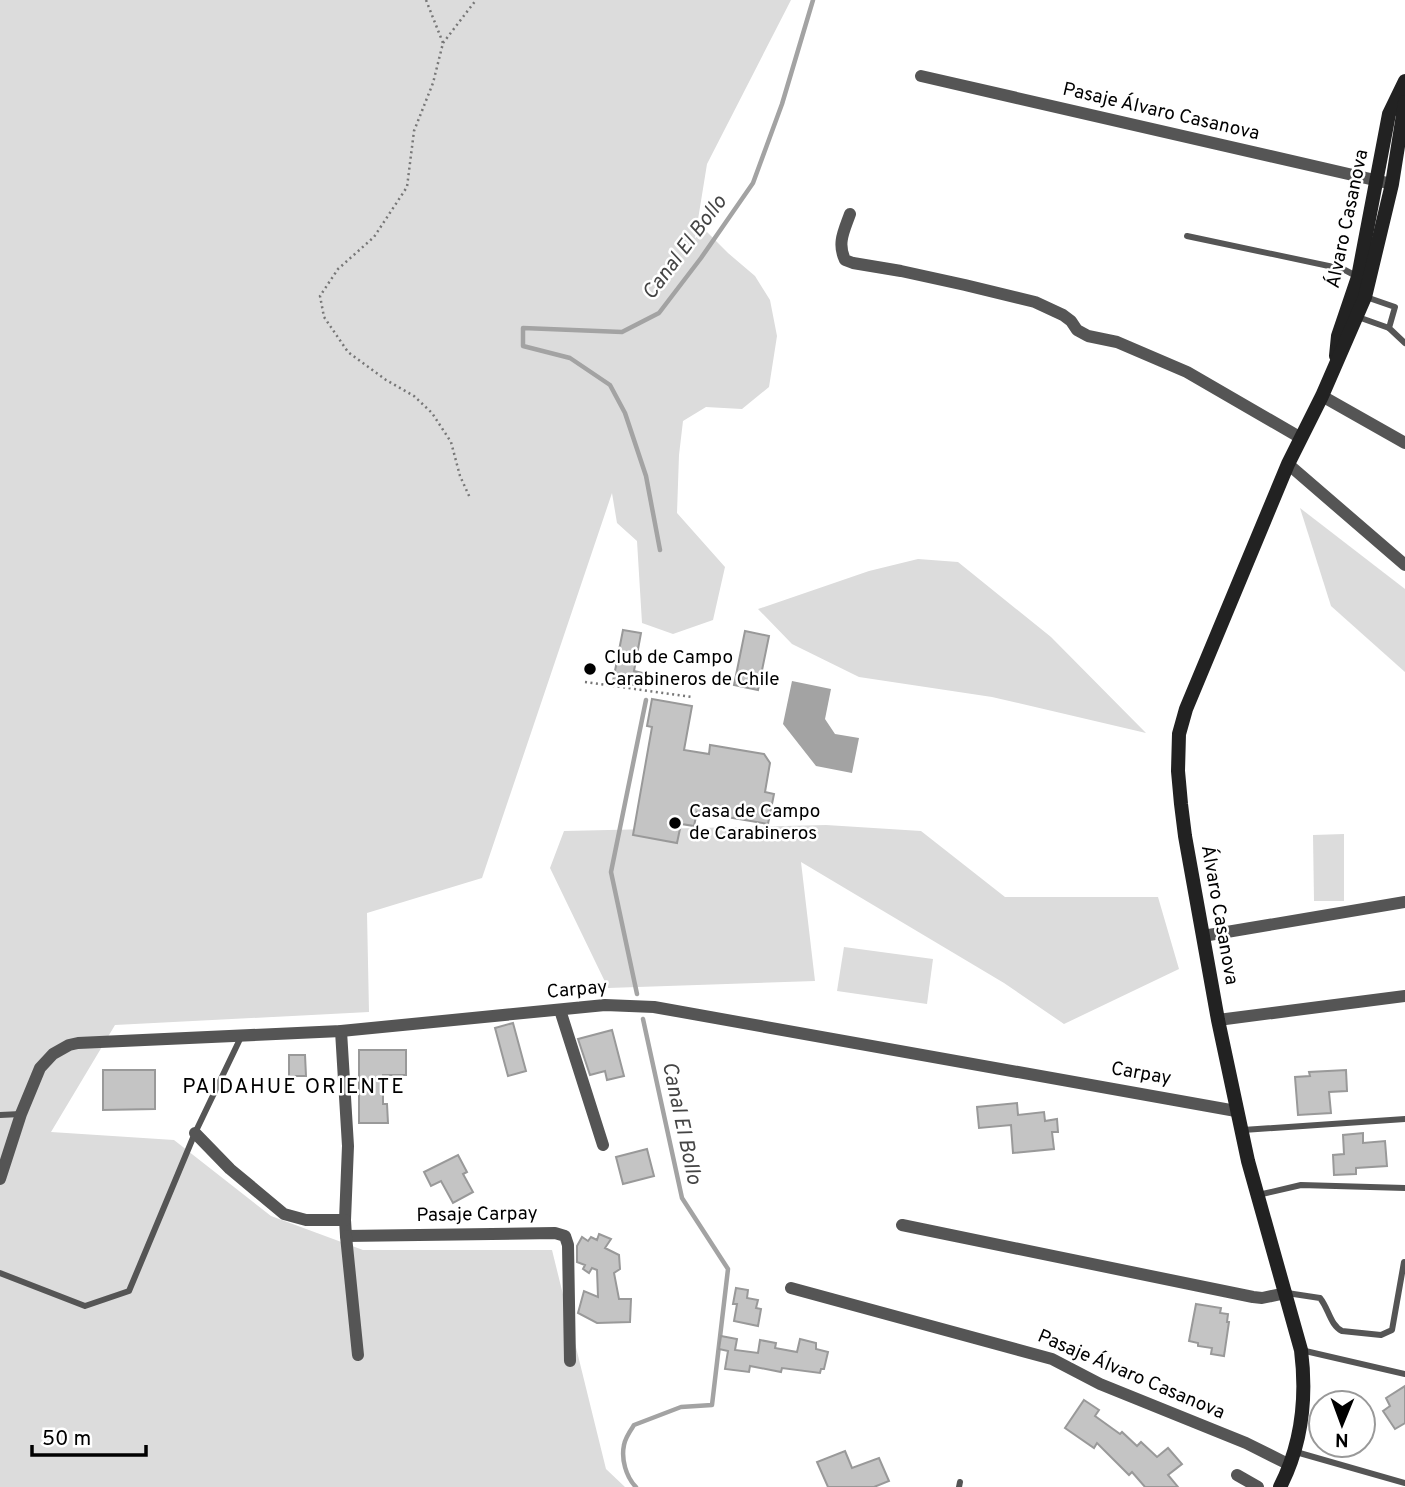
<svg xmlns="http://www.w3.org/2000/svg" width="1405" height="1487" font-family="Overpass,sans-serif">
	<rect width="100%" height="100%" fill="#fff"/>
	<g fill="#dcdcdc">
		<polygon points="0,0 791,0 707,164 695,238 706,231 728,253 755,276 770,300 777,336 769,387 742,409 706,407 683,421 679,455 677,513 725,567 713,620 673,634 642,623 637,541 617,523 612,493 482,878 367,913 369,1012 115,1025 51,1132 174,1140 271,1216 363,1250 552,1250 606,1469 625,1487 0,1487"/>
		<polygon points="1300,508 1405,589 1405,672 1331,606"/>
		<polygon points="918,559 958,562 1051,637 1146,733 992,697 859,677 792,644 758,609 869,571"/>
		<polygon points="826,825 921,831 1005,897 1158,897 1179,969 1064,1024 1004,983 801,862 815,981 608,988 550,868 564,831"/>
		<polygon points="1344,834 1344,901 1314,901 1313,835"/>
		<polygon points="844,947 933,959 927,1004 837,991"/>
	</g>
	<polygon fill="#a3a3a3" points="792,681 831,689 825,719 835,734 859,738 852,773 816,766 783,724"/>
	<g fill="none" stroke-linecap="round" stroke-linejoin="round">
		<g stroke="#a3a3a3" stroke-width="4.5">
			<polyline points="660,550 646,476 625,413 610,385 570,358 523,346 523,328 622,332 659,313 701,258 753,183 782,104 813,0"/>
			<polyline points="637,994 611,872 646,700"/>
			<path d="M636 1487C626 1477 621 1459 624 1445 625 1438 630 1431 634 1425L681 1407 712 1405 728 1269 682 1198 643 1019"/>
		</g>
	</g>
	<g fill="#c4c4c4" stroke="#999" stroke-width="2">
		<polygon points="623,630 641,633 634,671 643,673 640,686 613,681"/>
		<polygon points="745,631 769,636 758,690 734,685"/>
		<polygon points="652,699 692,706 684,750 709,754 710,745 764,754 770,763 765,792 774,794 768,824 697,812 694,826 681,824 677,843 633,835 652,727 647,726"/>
		<polygon points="513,1023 526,1071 508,1076 495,1028"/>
		<polygon points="612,1030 624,1076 607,1080 605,1071 590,1075 578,1039"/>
		<polygon points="359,1050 406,1050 406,1075 383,1075 383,1104 387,1104 388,1123 359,1123"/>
		<polygon points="289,1055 305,1055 306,1076 289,1076"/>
		<polygon points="103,1070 155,1070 155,1109 103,1110"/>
		<polygon points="1346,1070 1347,1091 1329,1092 1331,1113 1298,1115 1295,1077 1310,1076 1309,1072"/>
		<polygon points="1017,1103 1018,1115 1044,1112 1045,1121 1057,1119 1058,1132 1052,1132 1054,1149 1013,1153 1011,1125 979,1128 977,1107"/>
		<polygon points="1363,1133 1363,1143 1385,1141 1387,1166 1356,1168 1356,1174 1334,1175 1333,1155 1344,1154 1343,1135"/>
		<polygon points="647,1149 654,1176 623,1184 616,1157"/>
		<polygon points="458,1155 467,1172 463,1174 473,1192 453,1203 441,1181 431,1186 424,1172"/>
		<polygon points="599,1234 611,1239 605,1248 619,1255 620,1269 614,1273 619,1299 631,1299 630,1322 597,1323 578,1313 584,1291 598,1297 597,1270 592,1268 589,1273 583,1269 585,1265 577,1262 577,1246 582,1237 588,1241 591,1237 597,1240"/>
		<polygon points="736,1288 748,1290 747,1298 758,1300 756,1308 761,1309 758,1326 734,1321 737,1304 733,1304"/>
		<polygon points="1196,1304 1221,1308 1220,1313 1228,1314 1227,1322 1229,1322 1224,1356 1211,1354 1212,1348 1198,1346 1198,1343 1189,1341"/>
		<polygon points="721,1336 737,1339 735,1350 758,1353 760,1340 776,1343 775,1348 797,1352 800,1339 816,1343 816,1349 828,1352 824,1369 821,1369 820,1373 782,1368 781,1372 750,1366 749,1372 725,1369 728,1351 719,1349"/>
		<polygon points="1405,1386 1405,1423 1395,1429 1383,1411 1390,1406 1386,1398"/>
		<polygon points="1084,1400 1099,1410 1095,1416 1120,1434 1122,1432 1137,1446 1141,1442 1157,1457 1168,1448 1182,1464 1168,1475 1178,1487 1145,1487 1132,1472 1129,1475 1097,1443 1094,1448 1065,1428"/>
		<polygon points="845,1451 852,1468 879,1458 889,1481 874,1487 828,1487 817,1462"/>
	</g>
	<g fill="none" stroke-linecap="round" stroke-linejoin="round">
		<g stroke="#777" stroke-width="2.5" stroke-dasharray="2 3.5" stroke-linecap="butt">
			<polyline points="426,0 443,43 433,83 414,131 407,187 374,237 338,269 320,296 324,317 348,352 386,380 414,396 432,413 451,442 460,476 470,498"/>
			<polyline points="443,43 476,0"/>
			<polyline points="585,682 692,697"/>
		</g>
		<g stroke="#555" stroke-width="6">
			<polyline points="1187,236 1343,269 1358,277"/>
			<polyline points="1366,297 1395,307 1389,328 1405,343"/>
			<polyline points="1358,317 1389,328"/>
			<polyline points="0,1115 21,1114"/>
			<polyline points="1243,1130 1405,1119"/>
			<polyline points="1258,1195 1301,1185 1405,1188"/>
			<polyline points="0,1273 85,1306 129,1291 195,1133 241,1037"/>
			<path d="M1287 1293 1320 1298C1329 1309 1330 1325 1342 1331L1381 1335 1392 1330 1404 1262"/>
			<polyline points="1301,1350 1405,1374"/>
			<polyline points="1296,1452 1405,1483"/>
			<polyline points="959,1487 960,1482"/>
		</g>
		<g stroke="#555" stroke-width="12">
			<polyline points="921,76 1392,184"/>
			<path d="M850 214C844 231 837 243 845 260L853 263 901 271 965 285 1035 302 1063 315 1071 321 1077 330 1088 336 1117 342 1187 372 1301 438"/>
			<polyline points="1322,396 1405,443"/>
			<polyline points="1288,464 1405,565"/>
			<polyline points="1203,936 1405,902"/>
			<polyline points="560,1010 603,1145"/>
			<polyline points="1218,1020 1405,996"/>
			<polyline points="341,1031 348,1146 345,1220 346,1236 555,1233 565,1236 568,1245 570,1361"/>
			<polyline points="195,1133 230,1169 284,1214 306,1220 345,1220"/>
			<polyline points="0,1179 21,1114 40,1068 53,1054 69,1045 78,1043 341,1031 605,1005 654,1007 1236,1111"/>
			<polyline points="902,1225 1253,1297 1262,1298 1286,1293"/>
			<polyline points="346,1236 358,1355"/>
			<polyline points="791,1288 1052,1359 1100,1384 1246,1443 1290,1465"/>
			<polyline points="1237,1475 1258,1487"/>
		</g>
		<g stroke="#222" stroke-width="14">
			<polyline points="1336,356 1338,336 1358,277 1389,114 1405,81"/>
			<path d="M1280 1487C1302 1444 1307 1397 1301 1350L1248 1161 1218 1020 1185 836 1181 804 1178 771 1179 734 1186 709 1288 464 1322 396 1365 297 1392 184 1405 102"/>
		</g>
	</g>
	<g fill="#000" stroke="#fff" stroke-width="2.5">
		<circle cx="590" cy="669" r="7"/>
		<circle cx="675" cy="823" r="7"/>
	</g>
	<g text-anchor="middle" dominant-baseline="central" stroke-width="5" stroke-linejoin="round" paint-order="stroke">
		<g font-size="19" fill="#000" stroke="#fff">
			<text transform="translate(1161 112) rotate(13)">Pasaje Álvaro Casanova</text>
			<text transform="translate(1348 219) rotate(-78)">Álvaro Casanova</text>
			<text transform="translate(1219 915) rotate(80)">Álvaro Casanova</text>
			<text transform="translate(577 990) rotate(-5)">Carpay</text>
			<text transform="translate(1141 1074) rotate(10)">Carpay</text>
			<text transform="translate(477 1215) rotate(-1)">Pasaje Carpay</text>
			<text transform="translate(1131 1375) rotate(23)">Pasaje Álvaro Casanova</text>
		</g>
		<g font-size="19" fill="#000" stroke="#fff" text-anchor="start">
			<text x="604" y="658">Club de Campo<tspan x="604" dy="22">Carabineros de Chile</tspan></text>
			<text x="689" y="812">Casa de Campo<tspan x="689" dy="22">de Carabineros</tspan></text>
		</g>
		<g font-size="21" font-style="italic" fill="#444" stroke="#fff">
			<text transform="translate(685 248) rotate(-53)">Canal El Bollo</text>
			<text transform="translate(681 1123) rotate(78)">Canal El Bollo</text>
		</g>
		<g font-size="21" letter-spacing="2" fill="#000" stroke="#fff">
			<text x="294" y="1087">PAIDAHUE ORIENTE</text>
		</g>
	</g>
	<g transform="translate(1342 1424) rotate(181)"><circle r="33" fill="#ffffff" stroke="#999999" stroke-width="2"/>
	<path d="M0-5L12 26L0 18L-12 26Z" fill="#000000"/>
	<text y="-10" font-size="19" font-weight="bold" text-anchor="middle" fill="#000000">N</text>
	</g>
	<path d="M32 1445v10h114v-10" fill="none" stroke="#000000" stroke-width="3.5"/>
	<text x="42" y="1445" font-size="21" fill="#000000" stroke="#ffffff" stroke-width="5" paint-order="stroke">50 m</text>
</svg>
